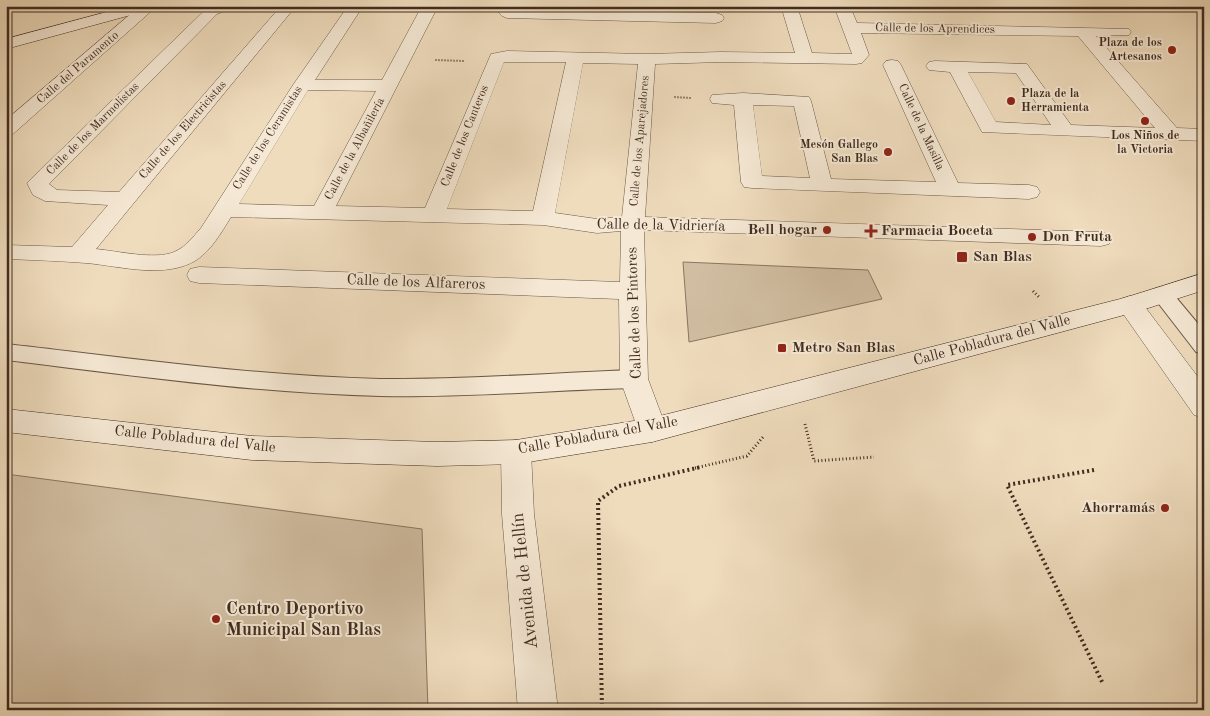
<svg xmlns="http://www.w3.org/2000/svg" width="1210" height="716" font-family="'Old Standard TT',serif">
	<rect width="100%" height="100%" fill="#efdcbd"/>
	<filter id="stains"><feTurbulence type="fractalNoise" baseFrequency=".004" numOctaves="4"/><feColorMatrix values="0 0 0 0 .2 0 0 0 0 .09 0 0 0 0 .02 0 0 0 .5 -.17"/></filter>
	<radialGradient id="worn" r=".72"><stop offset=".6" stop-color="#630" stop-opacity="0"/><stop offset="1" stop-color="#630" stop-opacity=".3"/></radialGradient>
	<g fill="#d1bea2" stroke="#897561">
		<polygon points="683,262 868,270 882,299 689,342"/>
		<polygon points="6,474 422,529 428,710 6,710"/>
	</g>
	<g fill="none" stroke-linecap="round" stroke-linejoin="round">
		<g stroke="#6c5847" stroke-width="2">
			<g id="lane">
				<polygon points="1162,287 1169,289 1204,331 1204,354 1196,352 1155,299 1152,294 1155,289"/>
				<path d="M6 344C130 358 255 376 380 379 465 380 549 373 634 370L642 373 646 379 642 385 634 388C549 390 465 398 380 396 255 393 130 375 6 360Z"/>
			</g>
		</g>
		<g stroke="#6c5847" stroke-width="1">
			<g id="street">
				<polygon points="140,6 157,6 13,134 6,136 6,120"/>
				<path d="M210 6H232L230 9 217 14 49 184 57 190 119 192 281 6H296L96 249C117 251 155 260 174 252 186 247 193 237 201 228L293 85 348 6H363L315 80H382L422 6H438L336 206 425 208 491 54 507 51 647 54 721 52 795 53 781 6H797L812 53 852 54 834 6H850L857 23 1129 29 1131 32 1129 35 1096 36 1177 128 1204 129V141L982 132 950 72 929 70 926 66 929 62 935 61 1027 64 1071 125 1155 128 1078 36 861 33 869 55 862 63 856 64 721 62 655 64 645 217 1101 232 1109 234 1113 239 1109 244 1101 246 644 230 648 379 667 430 663 438 652 442 641 438 620 379 619 299 199 283 190 281 187 275 190 269 199 267 620 282 621 231 597 233 543 225 231 217C221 233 211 251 195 261 163 279 120 266 86 263 60 261 33 260 6 259V245L72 247 108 205 45 201 33 195 27 183 207 8ZM504 62H566L533 211 447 209ZM583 63 638 64 622 217 597 219 555 213ZM968 72 1016 73 1051 125 996 122ZM308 90 376 91 314 206 239 204Z"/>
				<polygon points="502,6 518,6 517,9 716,13 722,15 724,18 722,21 716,23 507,18 502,16 499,13"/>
				<path d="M892 60 898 61 901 65 958 183 1029 185 1037 187 1040 192 1037 197 1029 199 752 188 744 187 741 182 734 105 712 103 710 99 712 95 743 93 809 97 811 101 831 179 936 182 883 65 886 61ZM753 105 794 106 810 178 762 176Z"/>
				<polygon points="1130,296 1139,299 1204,385 1204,418 1194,415 1117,305 1121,299"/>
				<polygon points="516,440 527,443 531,452 534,514 558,710 518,710 502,514 501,452 505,443"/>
			</g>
		</g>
		<g stroke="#412c20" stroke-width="1">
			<g id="secondary">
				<polygon points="129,6 155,6 153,9 6,49 6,39"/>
				<polygon points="1204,273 1204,290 1139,311 652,442 516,464 437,466 252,460 6,432 6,409 252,436 437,442 516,440 652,418 1124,298"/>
			</g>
		</g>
		<g stroke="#412c20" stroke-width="2" stroke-dasharray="0.5 1" stroke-linecap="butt">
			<polyline points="1192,6 1194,8"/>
			<polyline points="435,60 464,61"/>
			<polyline points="674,97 691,98"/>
		</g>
		<g stroke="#412c20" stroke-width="3" stroke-dasharray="1 2.5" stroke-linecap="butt">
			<polyline points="1033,291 1040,298"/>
			<polyline points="805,424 814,461 874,457"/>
			<polyline points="695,468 747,456 763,437"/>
		</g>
		<g stroke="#412c20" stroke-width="4" stroke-dasharray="2 3" stroke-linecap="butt">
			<polyline points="1094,470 1007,485 1103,684"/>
			<polyline points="602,710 598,501 619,486 701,467"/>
		</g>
		<use href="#lane" fill="#f5e8d4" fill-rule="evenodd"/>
		<use href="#street" fill="#f5e8d4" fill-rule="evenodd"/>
		<use href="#secondary" fill="#f5e8d4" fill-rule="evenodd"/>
	</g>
	<g fill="#8f2418" stroke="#f5e8d4" stroke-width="2">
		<circle cx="1172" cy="50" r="5"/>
		<circle cx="1011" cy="101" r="5"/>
		<circle cx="1145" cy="121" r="5"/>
		<circle cx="888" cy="152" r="5"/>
		<circle cx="827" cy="230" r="5"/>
		<path d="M868.5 223.5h5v5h5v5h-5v5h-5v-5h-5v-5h5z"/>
		<circle cx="1032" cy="237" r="5"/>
		<rect x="956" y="251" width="12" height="12" rx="2.5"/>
		<rect x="777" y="343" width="10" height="10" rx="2.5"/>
		<circle cx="1165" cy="508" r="5"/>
		<circle cx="216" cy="619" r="5"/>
	</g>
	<g text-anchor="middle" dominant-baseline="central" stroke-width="4" stroke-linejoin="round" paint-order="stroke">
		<g font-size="12" fill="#412c20" stroke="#f5e8d4">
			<text transform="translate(935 29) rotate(1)">Calle de los Aprendices</text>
			<text transform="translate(78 68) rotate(-41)">Calle del Paramento</text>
			<text transform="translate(921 127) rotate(65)">Calle de la Masilla</text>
			<text transform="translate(93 129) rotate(-45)">Calle de los Marmolistas</text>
			<text transform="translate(183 130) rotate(-49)">Calle de los Electricistas</text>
			<text transform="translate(465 136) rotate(-68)">Calle de los Canteros</text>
			<text transform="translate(268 138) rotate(-58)">Calle de los Ceramistas</text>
			<text transform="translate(640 141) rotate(-85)">Calle de los Aparejadores</text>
			<text transform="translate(355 149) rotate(-62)">Calle de la Albañilería</text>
		</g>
		<g font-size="12" font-weight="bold" fill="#412c20" stroke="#f5e8d4" text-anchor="end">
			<text x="1162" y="43">Plaza de los<tspan x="1162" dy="14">Artesanos</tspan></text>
			<text x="1021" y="94" text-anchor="start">Plaza de la<tspan x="1021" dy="14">Herramienta</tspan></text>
			<text x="1145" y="136" text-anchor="middle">Los Niños de<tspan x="1145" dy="14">la Victoria</tspan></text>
			<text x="878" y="145">Mesón Gallego<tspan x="878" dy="14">San Blas</tspan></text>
		</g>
		<g font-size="15" fill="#412c20" stroke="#f5e8d4">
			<text transform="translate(661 226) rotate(1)">Calle de la Vidriería</text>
			<text transform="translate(416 283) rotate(2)">Calle de los Alfareros</text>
			<text transform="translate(635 313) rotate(-92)">Calle de los Pintores</text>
			<text transform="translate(992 341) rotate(-15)">Calle Pobladura del Valle</text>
			<text transform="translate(598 436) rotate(-10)">Calle Pobladura del Valle</text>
			<text transform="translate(195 440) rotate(6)">Calle Pobladura del Valle</text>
		</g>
		<g font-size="15" font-weight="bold" fill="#412c20" stroke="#f5e8d4" text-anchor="start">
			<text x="817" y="230" text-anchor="end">Bell hogar</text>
			<text x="881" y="231">Farmacia Boceta</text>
			<text x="1042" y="237">Don Fruta</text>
			<text x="973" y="257">San Blas</text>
			<text x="792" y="348">Metro San Blas</text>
			<text x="1155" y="508" text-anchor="end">Ahorramás</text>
		</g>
		<g font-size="18" fill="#412c20" stroke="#f5e8d4">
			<text transform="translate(525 581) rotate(-96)">Avenida de Hellín</text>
		</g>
		<g font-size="18" font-weight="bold" fill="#412c20" stroke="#f5e8d4" text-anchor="start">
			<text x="226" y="609">Centro Deportivo<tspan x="226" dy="21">Municipal San Blas</tspan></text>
		</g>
	</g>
	<rect width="1210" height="716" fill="none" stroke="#efdcbd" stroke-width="25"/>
	<rect x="8" y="8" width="1195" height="701" fill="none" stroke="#412c20" stroke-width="2.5"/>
	<rect x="12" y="12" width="1185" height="691" fill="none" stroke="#412c20"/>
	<rect width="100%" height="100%" filter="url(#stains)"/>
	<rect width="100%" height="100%" fill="url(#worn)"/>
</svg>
